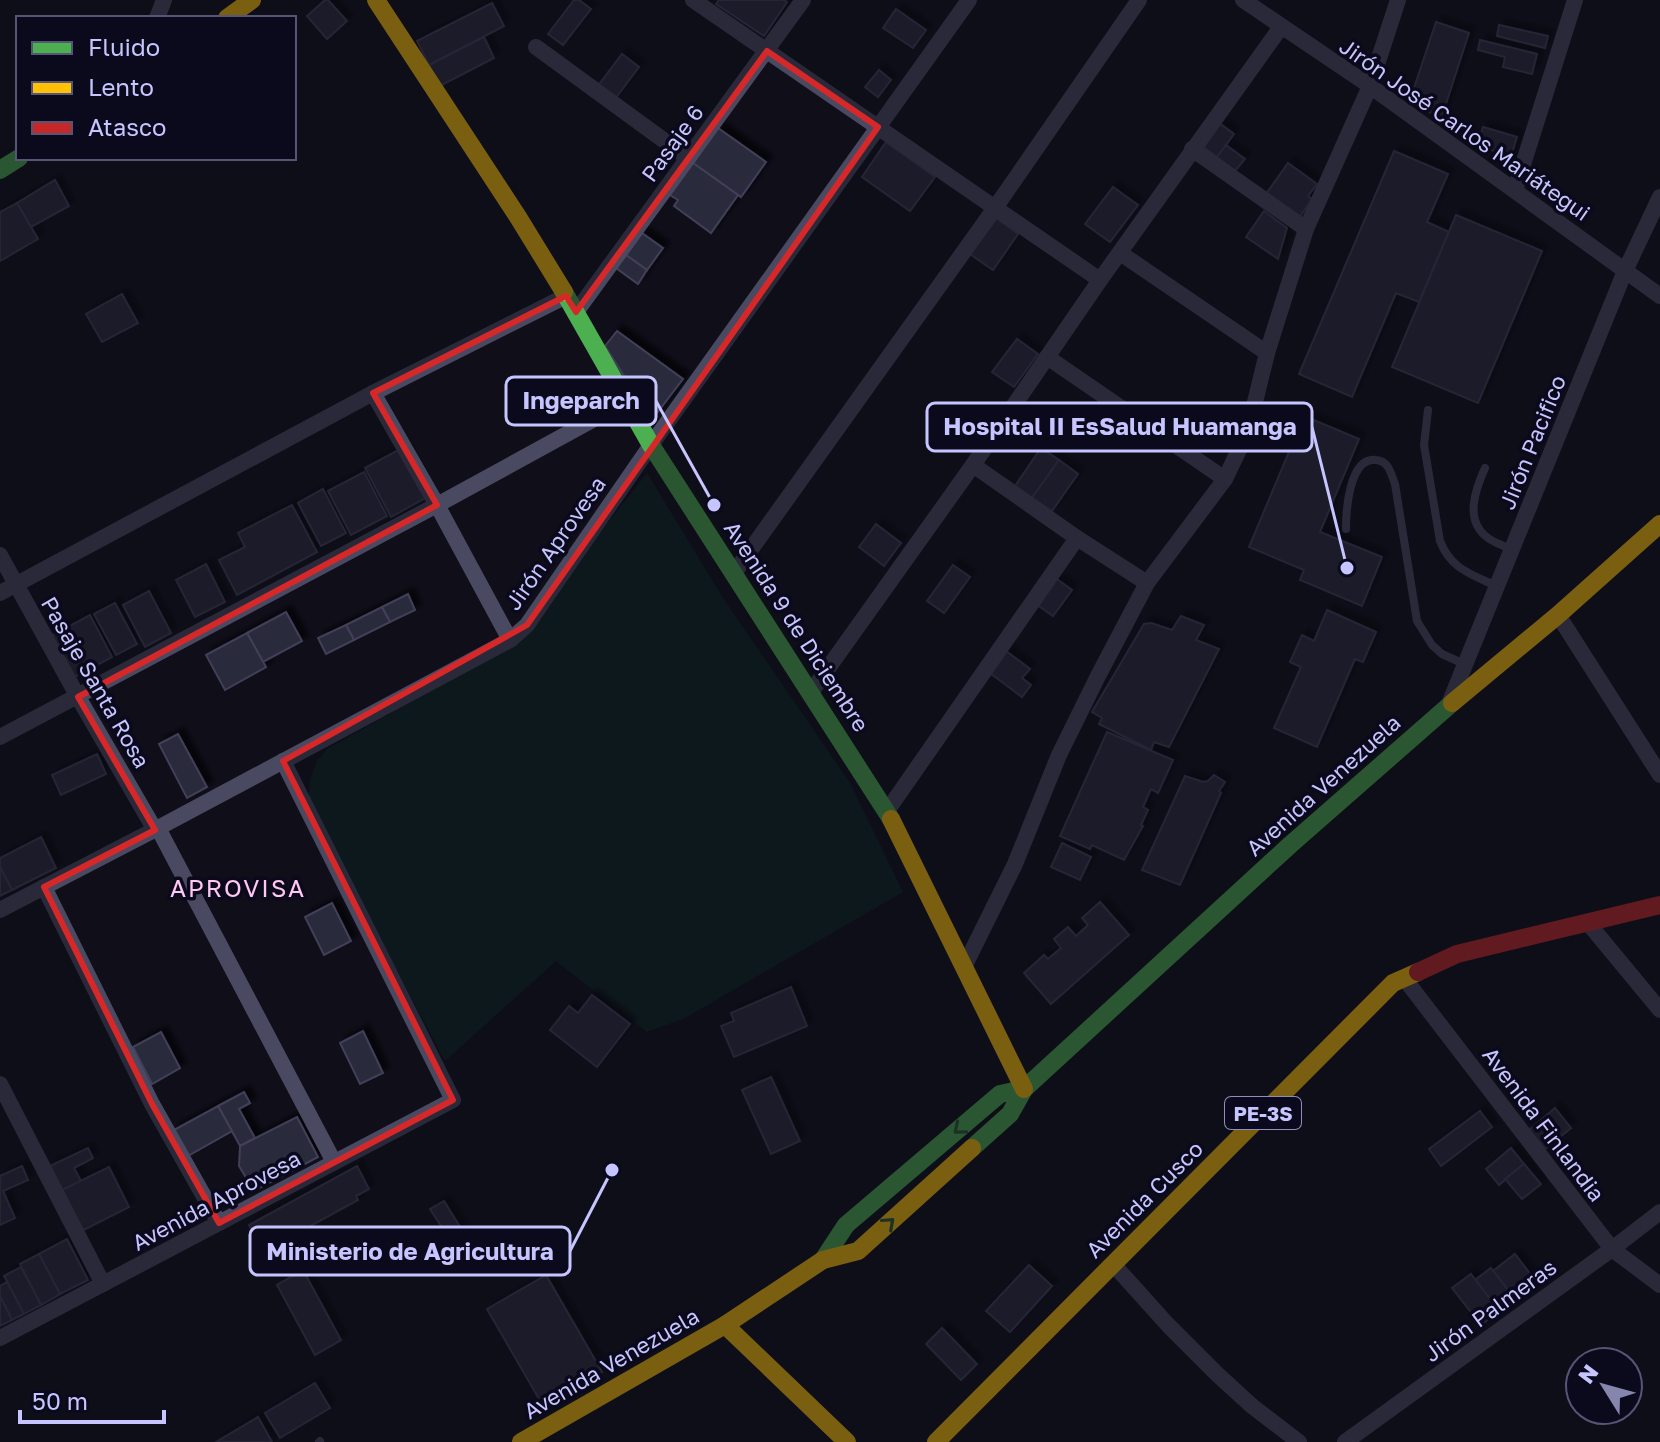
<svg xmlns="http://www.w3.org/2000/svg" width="1660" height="1442" font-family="'Golos Text',sans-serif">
	<defs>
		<filter id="shadow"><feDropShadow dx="6" dy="-6" stdDeviation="2" flood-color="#0009"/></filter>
	</defs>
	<rect width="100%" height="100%" fill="#0f0e19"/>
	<polygon fill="#0c2422" points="647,473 723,598 850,783 903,892 685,1018 647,1032 556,961 445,1061 330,844 309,801 310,780 317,761 327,749 459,675 514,647 540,621 600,533"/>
	<g fill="#2c2a3c" stroke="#413f58" stroke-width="2" filter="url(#shadow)">
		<polygon points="325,0 328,0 347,21 327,39 307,16"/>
		<polygon points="574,0 579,0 591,9 563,45 548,34"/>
		<polygon points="719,0 784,0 787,2 764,36 716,4"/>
		<polygon points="492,3 504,26 429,65 417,41"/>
		<polygon points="896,9 926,30 913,48 883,28"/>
		<polygon points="1436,22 1469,33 1441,119 1410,100"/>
		<polygon points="1499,25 1548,36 1545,48 1497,36"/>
		<polygon points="484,37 494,58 440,86 429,65"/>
		<polygon points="1480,40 1537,54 1532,74 1503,67 1505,57 1478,50"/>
		<polygon points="622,54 639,67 615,99 597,87"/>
		<polygon points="879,70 891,80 878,97 865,87"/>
		<polygon points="1218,122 1234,134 1217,157 1201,145"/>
		<polygon points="1483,127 1517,137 1511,156 1477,146"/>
		<polygon points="718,128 766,162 741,197 693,163"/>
		<polygon points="886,142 935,177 910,211 862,177"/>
		<polygon points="1226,145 1245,159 1235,171 1217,157"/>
		<polygon points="1394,151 1448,174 1427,222 1449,232 1419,302 1396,293 1352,397 1299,374"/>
		<polygon points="693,163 738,195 711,233 674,206 678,200 670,195"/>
		<polygon points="1288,163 1317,184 1308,196 1312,199 1299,218 1266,194"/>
		<polygon points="55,180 69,206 31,227 17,203"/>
		<polygon points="1113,187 1138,205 1110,242 1085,224"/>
		<polygon points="17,203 38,239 0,261 0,212"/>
		<polygon points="1264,211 1287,228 1278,259 1246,237"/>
		<polygon points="1456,215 1542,251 1478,403 1392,367"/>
		<polygon points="996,218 1018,234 993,270 970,254"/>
		<polygon points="642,233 663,248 647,270 626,255"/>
		<polygon points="626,255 647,270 638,284 616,268"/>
		<polygon points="122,294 138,323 102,342 86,314"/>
		<polygon points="617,331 683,379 657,413 651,415 647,412 605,346"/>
		<polygon points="1017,339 1038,354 1014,387 992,372"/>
		<polygon points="1304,416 1359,439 1320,532 1382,557 1362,606 1300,580 1304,570 1249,547"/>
		<polygon points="402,448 427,497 391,517 365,468"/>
		<polygon points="1041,448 1059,460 1032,498 1015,486"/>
		<polygon points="1059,460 1078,474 1052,511 1032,498"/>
		<polygon points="364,472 387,516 351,535 328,491"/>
		<polygon points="323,489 346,533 321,546 298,503"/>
		<polygon points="292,505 317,552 237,595 219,560 245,547 238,533"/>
		<polygon points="876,524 901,543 884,566 859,547"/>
		<polygon points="206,564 225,602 195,617 176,580"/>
		<polygon points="953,565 970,577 944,613 927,601"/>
		<polygon points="1054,577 1072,590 1053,616 1036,604"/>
		<polygon points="149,591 171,633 145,647 123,605"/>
		<polygon points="408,594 415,610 390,622 382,607"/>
		<polygon points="115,603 137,644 116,655 94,614"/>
		<polygon points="382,607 390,622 354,640 346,625"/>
		<polygon points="1327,610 1376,632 1363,662 1355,659 1317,747 1274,728 1301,667 1290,662 1302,635 1314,641"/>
		<polygon points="286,612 302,641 263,662 247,633"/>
		<polygon points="90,615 112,657 73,678 51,636"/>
		<polygon points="1181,616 1204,625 1196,640 1219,649 1169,747 1154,742 1151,750 1099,724 1102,718 1092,712 1144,624 1151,623 1172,630"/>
		<polygon points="346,625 354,640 326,654 318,638"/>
		<polygon points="247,633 266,667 225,690 206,655"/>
		<polygon points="1006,651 1030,669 1022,678 1031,685 1022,697 990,673"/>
		<polygon points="1107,732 1173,760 1158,793 1151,789 1143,807 1148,810 1141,825 1143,826 1124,860 1092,845 1090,849 1060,836"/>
		<polygon points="178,734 207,787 187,798 159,744"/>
		<polygon points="97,754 106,774 61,795 52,775"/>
		<polygon points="1214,775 1225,782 1219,791 1221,793 1180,885 1142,870 1185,776 1203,782 1208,781"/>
		<polygon points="41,837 56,868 12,890 0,867 0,858"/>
		<polygon points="1062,843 1091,857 1080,880 1051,867"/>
		<polygon points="0,867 12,890 0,896"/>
		<polygon points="1100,902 1129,935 1051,1004 1024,973 1044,955 1048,959 1061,948 1054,939 1068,927 1076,936 1088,925 1082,918"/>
		<polygon points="332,903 351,941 324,955 305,917"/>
		<polygon points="791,987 807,1026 734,1057 721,1026 734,1021 731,1013"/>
		<polygon points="592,995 630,1024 597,1067 550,1030 569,1006 578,1013"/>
		<polygon points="363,1031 383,1073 360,1084 340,1043"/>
		<polygon points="161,1032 180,1068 152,1084 133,1047"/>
		<polygon points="771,1077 800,1141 771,1154 742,1090"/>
		<polygon points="244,1092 250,1103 239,1109 255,1138 240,1146 218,1106"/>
		<polygon points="218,1106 232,1131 188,1156 174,1130"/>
		<polygon points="1555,1108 1571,1128 1545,1149 1529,1130"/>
		<polygon points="1480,1111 1492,1127 1441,1166 1429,1149"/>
		<polygon points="297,1117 318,1157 254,1191 239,1166 240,1146"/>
		<polygon points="88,1148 93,1158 74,1168 81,1181 60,1191 48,1167"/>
		<polygon points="1511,1148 1524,1164 1499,1185 1486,1169"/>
		<polygon points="1524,1164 1541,1184 1522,1199 1505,1179"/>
		<polygon points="22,1166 28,1180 3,1191 15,1218 0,1225 0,1176"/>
		<polygon points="357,1166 369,1189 356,1196 358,1200 263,1252 249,1225"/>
		<polygon points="109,1167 129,1207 80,1232 60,1191"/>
		<polygon points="444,1201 465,1235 452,1243 430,1209"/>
		<polygon points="67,1239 88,1280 60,1294 39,1254"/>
		<polygon points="39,1254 60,1294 41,1305 20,1264"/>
		<polygon points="1515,1254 1537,1283 1515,1299 1493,1271"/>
		<polygon points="1029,1265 1052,1286 1010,1332 986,1311"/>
		<polygon points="21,1267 41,1305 24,1314 4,1276"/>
		<polygon points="1491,1268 1515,1299 1499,1311 1475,1280"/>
		<polygon points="303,1270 341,1340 315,1355 277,1285"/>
		<polygon points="1471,1274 1499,1311 1481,1325 1452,1288"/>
		<polygon points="546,1275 602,1372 543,1406 487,1309"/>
		<polygon points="7,1282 24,1314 12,1320 0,1296 0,1286"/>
		<polygon points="0,1296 12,1320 0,1326"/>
		<polygon points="942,1328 977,1364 961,1380 926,1344"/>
		<polygon points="315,1383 330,1408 280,1438 265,1413"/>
		<polygon points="258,1417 272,1442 216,1442"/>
	</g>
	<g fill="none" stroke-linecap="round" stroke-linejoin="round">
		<g stroke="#494a62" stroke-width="8">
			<path d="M1428 410 1424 445 1440 541C1451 569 1471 574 1496 586"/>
			<path d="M1485 468C1475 490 1464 521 1488 538 1495 543 1504 546 1511 549"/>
			<path d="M1346 529C1346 511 1349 457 1376 460 1389 461 1391 474 1395 484L1417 621 1432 645 1442 654 1464 664"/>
			<polyline points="319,1442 320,1441"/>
		</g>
		<g stroke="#494a62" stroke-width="16">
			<polyline points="693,0 1100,280"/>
			<polyline points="1243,0 1370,86 1660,296"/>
			<polyline points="157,18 164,0"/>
			<polyline points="536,47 688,158"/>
			<polyline points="1192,149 1306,229"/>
			<polyline points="1515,190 1575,0"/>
			<polyline points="1120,253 1267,353"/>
			<polyline points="576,312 803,0"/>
			<polyline points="1047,357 1225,479"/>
			<polyline points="373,393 437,505 510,640"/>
			<polyline points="973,465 1077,538 1147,583"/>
			<polyline points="0,555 78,697 155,830"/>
			<polyline points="734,573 995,208 1139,0"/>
			<polyline points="0,593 373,393 566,296"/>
			<polyline points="1558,615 1660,775"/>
			<polyline points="811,692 973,465 1100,280 1281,27"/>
			<polyline points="1449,704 1625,271 1660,197"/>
			<polyline points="0,737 437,505 627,401"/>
			<polyline points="887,811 1077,538"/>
			<polyline points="158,828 334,1162"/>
			<polyline points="44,887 152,1104 219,1223"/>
			<polyline points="0,910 158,828 510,640 527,625 651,445 969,0"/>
			<polyline points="1588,923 1660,1010"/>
			<polyline points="964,967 1015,864 1059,755 1098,676 1147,583 1225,479 1248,431 1267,353 1306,229 1370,86 1398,0"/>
			<polyline points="1404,978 1612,1249 1660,1285"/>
			<polyline points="0,1084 103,1284"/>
			<polyline points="1113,1264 1168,1325 1218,1375 1252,1406 1299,1442"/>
			<polyline points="0,1338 453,1100 283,761"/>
			<polyline points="1345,1442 1612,1249 1660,1212"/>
		</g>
		<g stroke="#4caf50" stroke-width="18">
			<polyline points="0,170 19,158"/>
			<polyline points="564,292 651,445 891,819"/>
			<polyline points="972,1148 1010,1114 1024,1089 1290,845 1452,703"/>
			<polyline points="823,1260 846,1225 1000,1094 1024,1089"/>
		</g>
		<g stroke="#ffc107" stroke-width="18">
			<polyline points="376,0 518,217 564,292"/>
			<polyline points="227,18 252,0"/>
			<polyline points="1452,703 1558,615 1660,524"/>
			<polyline points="891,819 1024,1089"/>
			<polyline points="725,1325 847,1442"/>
			<polyline points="521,1442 725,1325 823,1260 858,1251 972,1148"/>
			<polyline points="936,1442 1393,983 1418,972"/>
		</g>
		<polyline stroke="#c62828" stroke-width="18" points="1418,972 1457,954 1660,905"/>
	</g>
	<defs><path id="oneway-chevron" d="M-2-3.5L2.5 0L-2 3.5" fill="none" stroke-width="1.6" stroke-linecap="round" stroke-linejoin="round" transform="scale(2)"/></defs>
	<g stroke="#2c5c36">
		<use href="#oneway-chevron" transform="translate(959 1129) rotate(140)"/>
		<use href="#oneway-chevron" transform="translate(889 1223) rotate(-42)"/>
	</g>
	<path d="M0 0H1660V1442H0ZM767 51 878 127 527 625 283 761 453 1100 219 1223 152 1104 44 887 155 830 78 697 437 505 373 393 566 296 576 312Z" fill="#0f0e19" fill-opacity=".55" fill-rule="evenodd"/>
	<path fill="none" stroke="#d62828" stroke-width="6" stroke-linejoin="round" d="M767 51 878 127 527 625 283 761 453 1100 219 1223 152 1104 44 887 155 830 78 697 437 505 373 393 566 296 576 312Z"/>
	<g text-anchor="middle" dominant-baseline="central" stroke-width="7" stroke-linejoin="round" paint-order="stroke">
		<rect fill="#0b0a1d" stroke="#8e8dbb" stroke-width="2" x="1225" y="1097" width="76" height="32" rx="6"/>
		<g font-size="20" font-weight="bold" fill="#c6c5ff">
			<text x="1263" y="1113">PE-3S</text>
		</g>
		<g font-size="22" fill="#c6c5ff" stroke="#0b0a1d">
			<text transform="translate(1465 129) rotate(35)">Jirón José Carlos Mariátegui</text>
			<text transform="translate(672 143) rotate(-54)">Pasaje 6</text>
			<text transform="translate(1532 442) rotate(-68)">Jirón Pacifico</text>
			<text transform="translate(555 543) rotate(-55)">Jirón Aprovesa</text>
			<text transform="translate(797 626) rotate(57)">Avenida 9 de Diciembre</text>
			<text transform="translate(96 682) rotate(60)">Pasaje Santa Rosa</text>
			<text transform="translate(1323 785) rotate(-42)">Avenida Venezuela</text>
			<text transform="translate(1544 1124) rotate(53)">Avenida Finlandia</text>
			<text transform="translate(1144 1199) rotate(-45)">Avenida Cusco</text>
			<text transform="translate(216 1200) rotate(-28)">Avenida Aprovesa</text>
			<text transform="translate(1490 1310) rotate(-36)">Jirón Palmeras</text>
			<text transform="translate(611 1363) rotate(-30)">Avenida Venezuela</text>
		</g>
		<g font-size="24" letter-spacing="2" fill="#ffc7f1" stroke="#0b0a1d">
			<text x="238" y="887">APROVISA</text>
		</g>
	</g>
	<path fill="none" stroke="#c6c5ff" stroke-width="3" d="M714 505L656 401M1347 568L1312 427M612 1170L570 1251"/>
	<g fill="#c6c5ff" stroke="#0b0a1d" stroke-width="3">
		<circle cx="714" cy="505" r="8"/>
		<circle cx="1347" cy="568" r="8"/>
		<circle cx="612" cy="1170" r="8"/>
	</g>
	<g fill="#0b0a1d" stroke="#c6c5ff" stroke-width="3">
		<rect x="506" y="377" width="150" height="48" rx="8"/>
		<rect x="927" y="403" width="385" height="48" rx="8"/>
		<rect x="250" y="1227" width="320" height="48" rx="8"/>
	</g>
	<g font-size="24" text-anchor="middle" font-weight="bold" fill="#c6c5ff">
		<text x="581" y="409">Ingeparch</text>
		<text x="1120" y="435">Hospital II EsSalud Huamanga</text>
		<text x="410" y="1260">Ministerio de Agricultura</text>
	</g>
	<rect x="16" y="16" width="280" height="144" fill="#0b0a1d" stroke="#565577" stroke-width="2"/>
	<rect x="32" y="42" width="40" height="12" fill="#4caf50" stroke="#565577" stroke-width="2"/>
	<text x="88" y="56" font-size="24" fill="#c6c5ff">Fluido</text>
	<rect x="32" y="82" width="40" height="12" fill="#ffc107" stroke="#565577" stroke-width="2"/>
	<text x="88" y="96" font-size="24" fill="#c6c5ff">Lento</text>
	<rect x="32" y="122" width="40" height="12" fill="#c62828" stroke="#565577" stroke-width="2"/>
	<text x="88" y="136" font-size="24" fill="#c6c5ff">Atasco</text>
	<g transform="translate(1604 1386) rotate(307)"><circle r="38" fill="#0b0a1d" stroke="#565577" stroke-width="2"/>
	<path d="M0-6L14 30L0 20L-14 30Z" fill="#8685ae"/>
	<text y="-12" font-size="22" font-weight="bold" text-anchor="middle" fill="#c6c5ff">N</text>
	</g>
	<path d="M20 1410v12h144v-12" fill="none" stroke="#c6c5ff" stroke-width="4"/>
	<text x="32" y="1410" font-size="24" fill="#c6c5ff" stroke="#0b0a1d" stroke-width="6" paint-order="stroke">50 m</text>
</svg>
